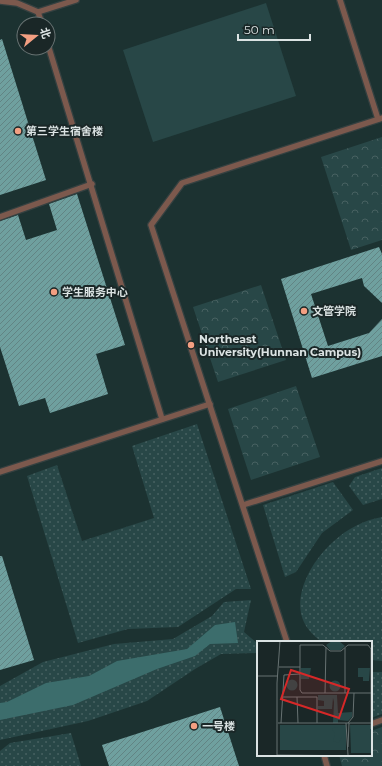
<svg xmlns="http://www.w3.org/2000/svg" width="382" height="766" font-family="Montserrat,'Noto Sans SC',sans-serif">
	<defs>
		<pattern id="green-dots" width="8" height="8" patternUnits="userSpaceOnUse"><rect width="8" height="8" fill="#284747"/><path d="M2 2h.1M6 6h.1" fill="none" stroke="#476161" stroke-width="1.8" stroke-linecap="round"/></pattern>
		<pattern id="forest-crowns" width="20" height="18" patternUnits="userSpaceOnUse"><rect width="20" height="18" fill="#284747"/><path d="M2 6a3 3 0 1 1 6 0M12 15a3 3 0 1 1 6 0" fill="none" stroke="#476161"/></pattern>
		<pattern id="building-hatch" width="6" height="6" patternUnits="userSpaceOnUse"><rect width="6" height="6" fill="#6fa09f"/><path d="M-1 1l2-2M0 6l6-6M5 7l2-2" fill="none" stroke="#628484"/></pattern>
	</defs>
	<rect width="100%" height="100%" fill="#1a2727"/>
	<path fill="#1c3231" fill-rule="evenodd" d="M0 0H382V766H0ZM24 24H48V48H24ZM258 642H371V755H258Z"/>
	<g fill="url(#green-dots)">
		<polygon points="197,424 251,589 236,589 178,627 128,629 78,643 27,476 57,465 82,541 154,518 132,446"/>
		<polygon points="382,468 382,499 363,505 349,486 355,477"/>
		<polygon points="333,482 353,510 322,533 296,572 285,577 263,505"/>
		<path d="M382 517V661L371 660V642C362 642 329 644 322 642 318 639 312 634 309 630 287 602 311 561 334 541 347 529 364 520 382 517Z"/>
		<polygon points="251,600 244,632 258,644 258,653 221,654 195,669 147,701 88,721 0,740 0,686 43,662 114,644 173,639 212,616 224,602"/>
		<polygon points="371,672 382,672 382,714 371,718"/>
		<polygon points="71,733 81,766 0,766 0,751 10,743"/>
	</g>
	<g fill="url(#forest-crowns)">
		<polygon points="382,137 382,240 351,250 321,157"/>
		<polygon points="261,285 286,360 218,382 193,307"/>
		<polygon points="296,386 320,457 251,480 228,409"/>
		<polygon points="382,727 382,766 342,766 339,755 371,755 371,731"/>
	</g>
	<polygon fill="#284747" points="266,3 296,96 153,142 123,50"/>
	<polygon fill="#3c6d6c" points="235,622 238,643 210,644 195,656 157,669 73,705 0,720 0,703 7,702 46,683 89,676 117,661 187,649 215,625"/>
	<g fill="url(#building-hatch)">
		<polygon points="2,39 46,180 0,195 0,40"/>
		<polygon points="77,194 125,345 96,354 108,394 50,413 45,398 19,406 0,347 0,221 18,215 26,240 57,230 49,204"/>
		<polygon points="379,247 382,254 382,303 364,286 362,278 311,294 328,346 369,333 382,319 382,356 312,378 281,279"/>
		<polygon points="0,556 2,556 34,660 0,670"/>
		<polygon points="220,707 239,766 109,766 102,745"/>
	</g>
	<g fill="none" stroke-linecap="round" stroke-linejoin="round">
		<g stroke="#354141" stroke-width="8">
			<g id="service">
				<polyline points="340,0 378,119"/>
				<polyline points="0,1 17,3 38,12 76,0"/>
				<polyline points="38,12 42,24"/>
				<polyline points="48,45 162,419"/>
				<polyline points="0,217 92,184"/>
				<polyline points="0,472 210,404"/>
				<polyline points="243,505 382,461"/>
				<polyline points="287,642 151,225 182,183 382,118"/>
				<polyline points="371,724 382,720"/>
				<polyline points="324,755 327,766"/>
			</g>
		</g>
		<use href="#service" stroke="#7c594d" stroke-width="5.5"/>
	</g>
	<g fill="#f39f82" stroke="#1a2727" stroke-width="1.5">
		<circle cx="18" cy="131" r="4"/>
		<circle cx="54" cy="292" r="4"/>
		<circle cx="304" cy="311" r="4"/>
		<circle cx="191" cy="345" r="4"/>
		<circle cx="194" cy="726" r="4"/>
	</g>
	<g text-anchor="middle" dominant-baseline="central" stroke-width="4" stroke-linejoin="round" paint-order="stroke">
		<g font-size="11" font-weight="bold" fill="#dbe3e3" stroke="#1a2727" text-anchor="start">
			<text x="26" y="131">第三学生宿舍楼</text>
			<text x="62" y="292">学生服务中心</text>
			<text x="312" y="311">文管学院</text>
			<text x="199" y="339">Northeast<tspan x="199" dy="13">University(Hunnan Campus)</tspan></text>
			<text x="202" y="726">一号楼</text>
		</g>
	</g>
	<g transform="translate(257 641)">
		<rect width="115" height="115" fill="#1a2727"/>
		<path d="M75 0H82L88 5 84 9H73L69 4ZM72.5 45a5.5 5.5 0 1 1 11 0a5.5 5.5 0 1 1-11 0ZM61 54H80L81 72 95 71V76L91 80 81 79V82H76L77 61 76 57 75 68H61V65H67V60L61 59ZM23 84H66V91H71V109H23ZM93 84H115V112H94Z" fill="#284747"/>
		<path d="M44 27H54L52 38H44ZM101 27H113L112 40H106V36H101ZM66 84H89V109H71V91H66Z" fill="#284747"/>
		<path d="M78 86 81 87V93L85 95 82 102 76 100 78 93 75 88Z" fill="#284747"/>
		<path d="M29.5 44a5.5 5.5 0 1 1 11 0a5.5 5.5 0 1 1-11 0Z" fill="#284747"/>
		<path fill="none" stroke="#677272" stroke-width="1" d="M43 4H66L73 10H84L91 4H111L114 8V52H45L43 49ZM88 7V52M22 26H43M0 35H21M68 52 69 6M114 52V88M26 56H60M40 56 41 82M60 56V82M21 82H114M24 82 27 34 43 33M89 82 91 114M91 82 96 76 97 52M91 106 92 82M20 114 115 115M20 115V42L23 0"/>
		<path fill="#d62828" fill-opacity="0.15" stroke="#d62828" stroke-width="2" d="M34 29 92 48 82 77 24 58Z"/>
		<rect width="115" height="115" fill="none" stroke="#dbe3e3" stroke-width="2"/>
	</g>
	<g transform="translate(36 36) rotate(72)"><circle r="19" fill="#1a2727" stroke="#677272"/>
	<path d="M0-3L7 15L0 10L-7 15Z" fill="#f39f82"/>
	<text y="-6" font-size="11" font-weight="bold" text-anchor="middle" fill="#dbe3e3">北</text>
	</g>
	<path d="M238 34v6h72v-6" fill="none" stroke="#dbe3e3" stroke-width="2"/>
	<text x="244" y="34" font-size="12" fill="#dbe3e3" stroke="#1a2727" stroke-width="3" paint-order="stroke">50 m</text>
</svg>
